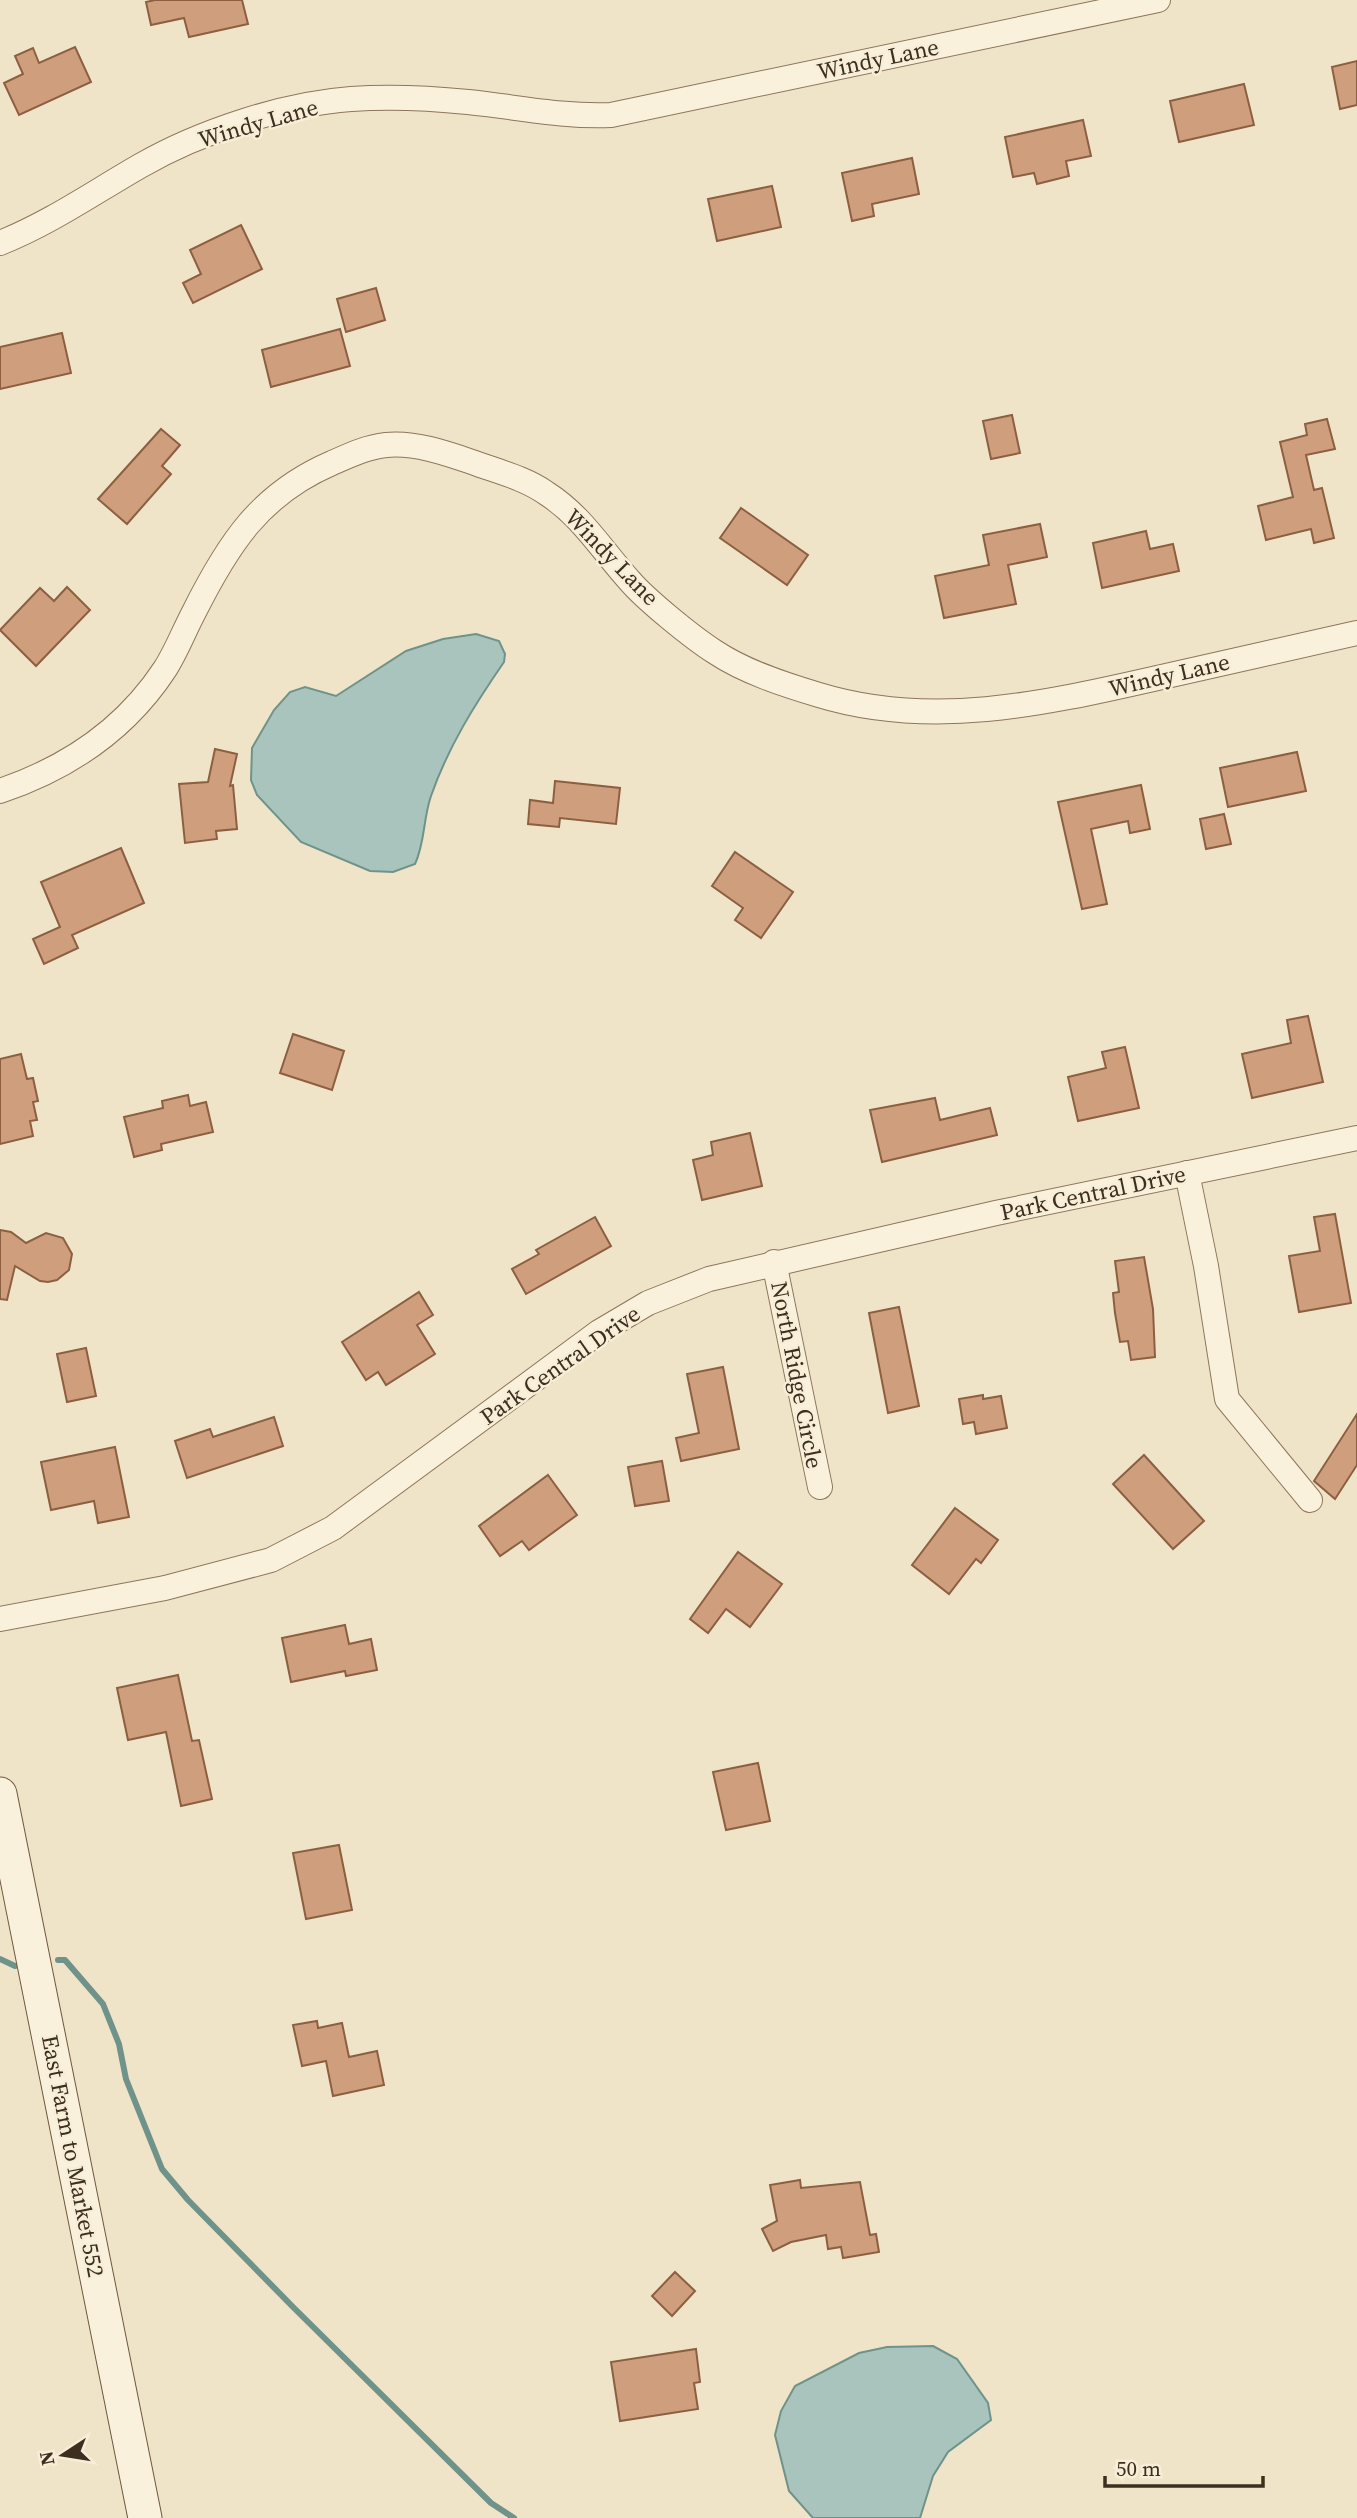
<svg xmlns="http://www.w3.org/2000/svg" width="1357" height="2518" font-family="'Source Serif 4',serif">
	<rect width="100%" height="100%" fill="#f0e4c8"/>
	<g fill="#a9c4bc" stroke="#6f938a" stroke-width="2">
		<path d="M476 634 499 641 505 654 504 662C475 704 448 747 431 796 423 819 425 843 415 864L393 872 370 871 301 842 257 795 251 780 252 748 274 710 290 692 305 687 336 696 406 651 443 639Z"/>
		<polygon points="933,2346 957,2359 988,2403 991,2420 948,2452 933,2476 920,2518 813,2518 789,2491 775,2435 781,2411 795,2386 859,2353 887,2347"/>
	</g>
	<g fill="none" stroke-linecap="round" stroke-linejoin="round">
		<g stroke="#6f938a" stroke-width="6">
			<polyline points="0,1959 15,1966"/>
			<polyline points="58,1960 65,1960 103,2004 119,2044 126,2079 162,2169 188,2200 293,2307 491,2503 514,2518"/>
		</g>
	</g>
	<g fill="#cf9f7d" stroke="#8d5f41" stroke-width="2">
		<polygon points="155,0 242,0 248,24 189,37 184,18 151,25 146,2"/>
		<polygon points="75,47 91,82 19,115 4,83 23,74 15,56 33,48 39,63"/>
		<polygon points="1357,61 1357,105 1340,109 1332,67"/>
		<polygon points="1244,84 1254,125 1179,142 1170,101"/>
		<polygon points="1083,120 1091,156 1066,161 1069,176 1037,184 1034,173 1013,177 1005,137"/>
		<polygon points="912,158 919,194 872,204 874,216 852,221 842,173"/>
		<polygon points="772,186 781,227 717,241 708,199"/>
		<polygon points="241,225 262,269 193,303 183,283 201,274 190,250"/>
		<polygon points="376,288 385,320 346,332 337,299"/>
		<polygon points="340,329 350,366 271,387 262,350"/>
		<polygon points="62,333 71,373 0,389 0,347"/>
		<polygon points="1012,415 1020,453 991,459 983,421"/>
		<polygon points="1327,419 1335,449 1306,455 1314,490 1322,488 1334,538 1314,543 1311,529 1266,540 1258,506 1293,497 1280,442 1307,435 1305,424"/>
		<polygon points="161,429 180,445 162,466 171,474 127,524 98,499"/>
		<polygon points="741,508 808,555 787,585 720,538"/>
		<polygon points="1040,524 1047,557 1008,565 1016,604 944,618 935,576 989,565 983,535"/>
		<polygon points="1146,531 1150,549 1173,544 1179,571 1102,588 1093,543"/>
		<polygon points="67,587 90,610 36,666 0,630 40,588 54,601"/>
		<polygon points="215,749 237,754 230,786 233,785 237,829 216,831 217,839 185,843 179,784 208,782"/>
		<polygon points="1297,752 1306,791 1228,807 1220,768"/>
		<polygon points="555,781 620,788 616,824 560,818 559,827 528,824 530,800 553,803"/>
		<polygon points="1141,785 1150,829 1130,833 1128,821 1091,829 1107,904 1082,909 1058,802"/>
		<polygon points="1224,814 1231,844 1206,849 1200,819"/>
		<polygon points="121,848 144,903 72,935 78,948 44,964 33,939 60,927 41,882"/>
		<polygon points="735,852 793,892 761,938 735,920 743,908 712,886"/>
		<polygon points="1308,1016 1323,1082 1252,1098 1242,1054 1291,1043 1287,1020"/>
		<polygon points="293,1034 344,1051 332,1090 280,1073"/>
		<polygon points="1125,1047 1139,1108 1078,1121 1068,1077 1106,1068 1102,1052"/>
		<polygon points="21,1054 27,1079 33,1078 38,1101 33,1102 37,1120 30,1121 33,1136 0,1144 0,1059"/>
		<polygon points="188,1095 190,1106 206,1102 213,1132 161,1144 162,1150 134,1157 124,1117 163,1108 162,1101"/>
		<polygon points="935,1098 940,1120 990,1108 997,1135 882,1162 870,1110"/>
		<polygon points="750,1133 762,1186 702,1200 693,1160 713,1155 711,1142"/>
		<polygon points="1335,1214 1351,1303 1299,1312 1289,1256 1320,1251 1314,1217"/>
		<polygon points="595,1217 611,1246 526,1294 512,1269 539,1254 536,1250"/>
		<polygon points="0,1230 11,1232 26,1243 46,1233 63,1238 72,1254 69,1270 57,1280 48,1282 40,1281 15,1266 7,1300 0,1299"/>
		<polygon points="1144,1257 1153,1309 1155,1357 1131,1360 1128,1341 1120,1342 1115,1313 1113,1293 1119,1292 1115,1261"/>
		<polygon points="419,1292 433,1315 417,1325 435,1354 386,1385 378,1372 366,1380 342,1342"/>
		<polygon points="899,1307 919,1406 888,1413 869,1313"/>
		<polygon points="86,1348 96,1396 67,1402 57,1354"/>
		<polygon points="723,1367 739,1449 681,1461 676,1438 699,1433 687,1374"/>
		<polygon points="983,1395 983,1399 1001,1396 1007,1428 976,1434 974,1422 963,1424 959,1399"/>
		<polygon points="1357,1414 1357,1465 1335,1499 1314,1481"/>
		<polygon points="274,1417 283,1446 187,1478 175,1441 210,1429 213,1437"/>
		<polygon points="115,1447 129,1517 98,1523 94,1501 51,1510 41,1462"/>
		<polygon points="1144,1455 1204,1521 1173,1549 1113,1484"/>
		<polygon points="662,1461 669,1501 635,1506 628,1467"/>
		<polygon points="548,1475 577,1515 529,1550 522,1541 500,1556 479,1526"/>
		<polygon points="955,1508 998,1540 981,1563 976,1559 949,1594 912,1565"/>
		<polygon points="738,1552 782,1584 750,1627 726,1609 708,1633 690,1619"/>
		<polygon points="345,1625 349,1644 371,1639 377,1670 346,1676 345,1671 291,1682 282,1638"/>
		<polygon points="178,1675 192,1741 199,1740 212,1799 181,1806 166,1732 128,1740 117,1688"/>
		<polygon points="758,1763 770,1821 726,1830 713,1772"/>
		<polygon points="339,1845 352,1910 306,1919 293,1853"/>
		<polygon points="317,2021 318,2028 342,2023 349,2057 377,2051 384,2085 333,2096 326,2061 302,2066 293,2025"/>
		<polygon points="800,2180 801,2188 860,2182 870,2235 876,2234 879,2252 843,2258 841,2247 828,2249 826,2235 791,2242 773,2251 762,2229 777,2221 770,2185"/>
		<polygon points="675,2272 695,2291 672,2316 652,2296"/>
		<polygon points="696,2349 700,2382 694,2383 698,2409 620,2421 611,2362"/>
	</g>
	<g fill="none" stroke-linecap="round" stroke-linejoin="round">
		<g stroke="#8d765c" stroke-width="26">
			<g id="street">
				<path d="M0 243C50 223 93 193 140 166 199 132 283 104 351 99 391 96 429 98 468 102 517 107 562 117 611 115L1158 0"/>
				<path d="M0 791C68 768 125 730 165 669 176 652 184 631 194 612 228 544 260 494 332 463 350 455 367 447 386 445 414 442 446 453 472 462 496 471 525 478 546 493 582 516 601 549 629 580 646 600 693 638 715 652 745 672 785 685 819 695 930 729 1043 704 1153 679 1221 664 1289 648 1357 633"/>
				<polyline points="1187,1173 1206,1266 1227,1399 1310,1500"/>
				<polyline points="774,1262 820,1487"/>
				<polyline points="0,1619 165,1588 271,1560 333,1528 599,1332 648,1303 709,1279 996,1213 1357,1138"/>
			</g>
		</g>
		<g stroke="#6f573f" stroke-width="35">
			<polyline id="secondary" points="0,1794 145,2518"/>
		</g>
		<use href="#street" stroke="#faf1dc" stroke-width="24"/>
		<use href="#secondary" stroke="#faf1dc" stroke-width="33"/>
	</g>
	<g text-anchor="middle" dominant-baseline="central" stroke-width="5" stroke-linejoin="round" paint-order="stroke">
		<g font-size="23" fill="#3d2e20" stroke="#f7eed8">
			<text transform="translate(878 59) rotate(-12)">Windy Lane</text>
			<text transform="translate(258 123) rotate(-16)">Windy Lane</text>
			<text transform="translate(612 557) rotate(46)">Windy Lane</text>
			<text transform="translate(1169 675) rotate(-13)">Windy Lane</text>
			<text transform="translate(1093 1193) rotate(-12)">Park Central Drive</text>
			<text transform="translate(560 1365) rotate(-35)">Park Central Drive</text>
			<text transform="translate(797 1375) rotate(79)">North Ridge Circle</text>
			<text transform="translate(73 2156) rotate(79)">East Farm to Market 552</text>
		</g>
	</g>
	<g transform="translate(63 2455) rotate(258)" stroke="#f7eed8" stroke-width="5" paint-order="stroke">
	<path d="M0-5L12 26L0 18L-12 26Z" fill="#3d2e20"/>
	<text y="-10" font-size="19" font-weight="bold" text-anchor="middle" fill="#3d2e20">N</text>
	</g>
	<path d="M1105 2476v10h158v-10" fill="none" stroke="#3d2e20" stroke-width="3.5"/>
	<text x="1116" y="2476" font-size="21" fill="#3d2e20" stroke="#f7eed8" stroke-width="5" paint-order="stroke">50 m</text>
</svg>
